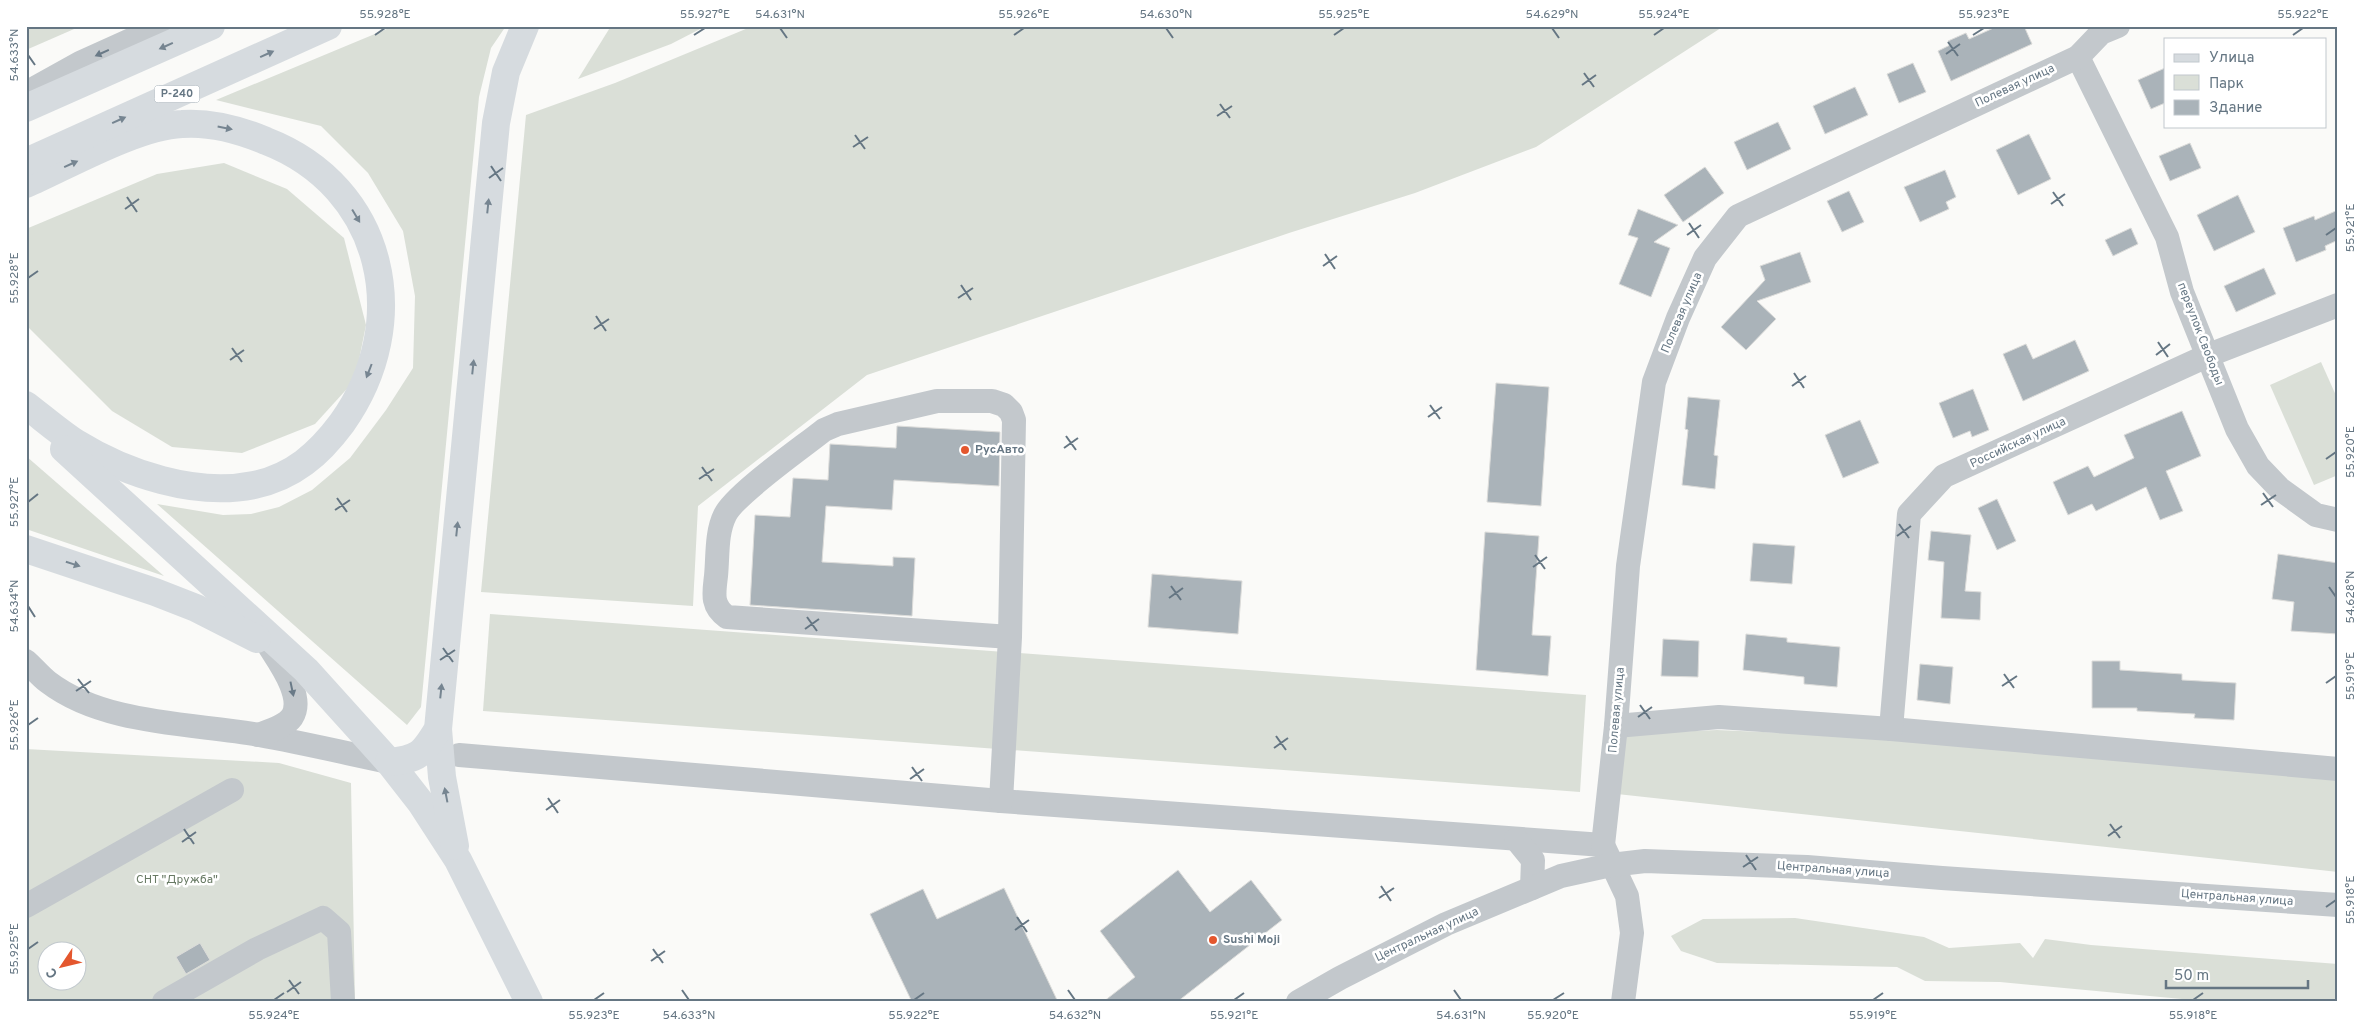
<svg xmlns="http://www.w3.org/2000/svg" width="2364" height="1028" font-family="Overpass,sans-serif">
	<rect width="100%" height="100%" fill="#fafaf8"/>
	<g fill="#dadfd7" fill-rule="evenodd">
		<polygon points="26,26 81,26 26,50"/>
		<polygon points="394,26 506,26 491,48 479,97 421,707 407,725 157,504 223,515 251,514 279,507 312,490 350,458 386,410 413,368 415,296 403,231 368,173 321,126 216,100"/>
		<polygon points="611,26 706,26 671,44 578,79"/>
		<polygon points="753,26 1724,26 1536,147 1415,193 1289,233 867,375 698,506 693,606 481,592 526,115 615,83"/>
		<polygon points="224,163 287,189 344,238 366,325 355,380 315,424 242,453 172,447 112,411 26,325 26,229 157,174"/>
		<polygon points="2321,362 2338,400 2338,475 2314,485 2270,385"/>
		<polygon points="26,456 164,576 26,529"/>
		<polygon points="490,614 1586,695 1580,792 483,711"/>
		<polygon points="1717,730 1904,738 2338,780 2338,872 1617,794 1625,734"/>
		<path d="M26 749 279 763 351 783 355 1002H26ZM48 950H78V980H48Z"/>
		<polygon points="1795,918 1924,937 1949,948 2020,943 2033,958 2045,939 2091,945 2338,964 2338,1002 2214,1002 2000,982 1925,981 1897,967 1717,963 1681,951 1671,936 1703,919"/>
	</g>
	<g fill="#aab3b9" stroke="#dcdcda">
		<polygon points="1998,26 2024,26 2032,44 1951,81 1938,51 1950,45 1948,41 1966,33 1969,39"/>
		<polygon points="1913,63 1926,92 1899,103 1887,74"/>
		<polygon points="2165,68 2165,103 2151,109 2138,80"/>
		<polygon points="1855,87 1868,115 1825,134 1813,106"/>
		<polygon points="1778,122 1791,149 1747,170 1734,142"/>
		<polygon points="2029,134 2051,179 2018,195 1996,150"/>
		<polygon points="2190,143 2201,168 2170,181 2159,156"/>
		<polygon points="1705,167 1724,193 1683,222 1664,195"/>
		<polygon points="1945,170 1956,197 1946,202 1949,209 1920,222 1904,187"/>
		<polygon points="1849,191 1864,222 1842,232 1827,201"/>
		<polygon points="2238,195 2255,232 2214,251 2197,215"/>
		<polygon points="1638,209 1678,225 1654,242 1670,248 1651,297 1619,284 1638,238 1628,235"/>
		<polygon points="2338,210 2338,240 2325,246 2326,250 2296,262 2283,228 2314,216 2315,220"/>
		<polygon points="2131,228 2138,244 2113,256 2105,240"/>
		<polygon points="1800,252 1811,282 1757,301 1776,319 1746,350 1721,327 1765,280 1760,266"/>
		<polygon points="2264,268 2276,294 2236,312 2224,286"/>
		<polygon points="2075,340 2089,371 2023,401 2003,354 2026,344 2033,359"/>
		<polygon points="1496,383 1549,387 1541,506 1487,502"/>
		<polygon points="1973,389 1989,430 1972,437 1970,431 1953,438 1939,403"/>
		<polygon points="1688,397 1720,400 1714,455 1718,456 1715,489 1682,485 1688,430 1685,429"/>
		<polygon points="2182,411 2201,456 2166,471 2183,511 2160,520 2146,487 2096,511 2092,504 2068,515 2053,482 2088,466 2094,477 2134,458 2124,435"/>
		<polygon points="1860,420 1879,463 1843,478 1825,435"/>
		<polygon points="897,426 1000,432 999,486 894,480 892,510 826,506 822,562 893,566 893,557 915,558 912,616 750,605 755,515 790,517 793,478 828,480 830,444 896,448"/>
		<polygon points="1997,499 2016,541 1997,550 1978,508"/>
		<polygon points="1931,531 1971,535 1965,591 1981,592 1980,620 1941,618 1944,562 1928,560"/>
		<polygon points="1485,532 1539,536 1532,635 1551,636 1548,676 1476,670"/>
		<polygon points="1753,543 1795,546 1792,584 1750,581"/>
		<polygon points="2278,554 2338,563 2338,634 2291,631 2294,602 2272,599"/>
		<polygon points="1152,574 1242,581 1238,634 1148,627"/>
		<polygon points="1746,634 1787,638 1787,642 1840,647 1837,687 1804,684 1804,677 1743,670"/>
		<polygon points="1663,639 1699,641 1698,677 1661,676"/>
		<polygon points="2092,661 2120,661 2120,670 2182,674 2182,680 2236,683 2234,720 2194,718 2195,714 2137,711 2137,708 2092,708"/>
		<polygon points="1920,664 1953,667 1950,704 1917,700"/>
		<polygon points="1178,870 1210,912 1251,880 1282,920 1177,1002 1103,1002 1135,977 1100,931"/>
		<polygon points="1004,888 1058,1002 912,1002 870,914 923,889 937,919"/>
		<polygon points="200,943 210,960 186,974 176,957"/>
	</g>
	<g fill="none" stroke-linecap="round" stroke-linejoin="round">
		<g stroke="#c3c8cc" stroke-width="24">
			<polyline points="2078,57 2167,237 2182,292 2237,429 2258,466 2280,489 2316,515 2338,520"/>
			<polyline points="26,93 80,63 162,26"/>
			<path d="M26 661C33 667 40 676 48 682 104 725 192 723 259 735 303 743 346 753 389 762"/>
			<polyline points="1616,726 1719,717 1891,729 2338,769"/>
			<polyline points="1891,729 1909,514 1944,476 2209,355 2338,305"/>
			<path d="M258 735C269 731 285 727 292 717 305 697 279 662 269 646"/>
			<polyline points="459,755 1001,801 1603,845 1627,896 1632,933 1623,1002"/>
			<path d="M1001 801 1010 637 1014 420 1011 412 1004 405 992 401H937L838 424 824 430C803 447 735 494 725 515 716 533 718 556 716 576 714 593 711 606 727 617L1010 637"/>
			<polyline points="1516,839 1533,860 1532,888"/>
			<polyline points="1603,845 1616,726 1628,566 1654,382 1678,318 1705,258 1738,216 2078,57 2101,33 2118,26"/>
			<polyline points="26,906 232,790"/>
			<polyline points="164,1002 257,949 323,918 339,932 343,1002"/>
			<polyline points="1298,1002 1340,978 1446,924 1561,876 1611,865 1645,861 1807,867 1942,878 2338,905"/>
		</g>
		<g stroke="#d6dbdf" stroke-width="28">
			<path d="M26 184C69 165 137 126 182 124 210 122 240 130 266 141 385 187 414 322 342 423 319 454 293 477 254 485 196 497 126 474 76 443 59 432 43 418 26 405"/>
			<polyline points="64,449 306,670 389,762 421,803 458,860 529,1002"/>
			<polyline points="26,549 155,592 196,608 257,639"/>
			<polyline points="438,729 442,777 455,846"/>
			<path d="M389 762C419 759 423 754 438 729L496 123 506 72 525 26"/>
		</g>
		<g stroke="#d6dbdf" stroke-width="28">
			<polyline points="26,108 211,26"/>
			<polyline points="26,162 328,26"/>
		</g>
	</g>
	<defs><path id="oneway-solid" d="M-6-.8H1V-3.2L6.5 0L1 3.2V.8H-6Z" transform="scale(1.25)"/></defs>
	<g fill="#768591">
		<use href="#oneway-solid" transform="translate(166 46) rotate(156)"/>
		<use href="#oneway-solid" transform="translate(267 54) rotate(-24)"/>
		<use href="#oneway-solid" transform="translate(119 120) rotate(-24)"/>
		<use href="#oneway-solid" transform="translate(225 128) rotate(11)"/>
		<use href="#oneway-solid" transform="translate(71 164) rotate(-24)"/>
		<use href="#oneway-solid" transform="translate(488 206) rotate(-84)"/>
		<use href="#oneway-solid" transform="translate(356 216) rotate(59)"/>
		<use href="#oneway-solid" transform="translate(473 367) rotate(-84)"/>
		<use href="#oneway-solid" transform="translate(369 371) rotate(111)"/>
		<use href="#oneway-solid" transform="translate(457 529) rotate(-84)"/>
		<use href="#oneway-solid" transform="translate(73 564) rotate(18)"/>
		<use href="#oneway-solid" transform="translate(441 691) rotate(-84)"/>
		<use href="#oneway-solid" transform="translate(446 795) rotate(-101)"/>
	</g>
	<g fill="#6a7a87">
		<use href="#oneway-solid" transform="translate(102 53) rotate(156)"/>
		<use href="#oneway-solid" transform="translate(292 689) rotate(78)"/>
	</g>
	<path fill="none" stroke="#657683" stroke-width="2" d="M780 28 787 38M1166 28 1173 38M1552 28 1559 38M375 35 385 28M694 35 705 28M1014 35 1024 28M1334 35 1344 28M1654 35 1664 28M1973 35 1984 28M2293 35 2303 28M1948 42 1958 56M1946 54 1960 44M28 55 35 65M1584 73 1594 87M1582 85 1596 75M1220 104 1230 118M1217 116 1232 106M855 135 865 149M853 147 868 137M491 166 501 181M489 178 503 168M2053 192 2063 206M127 197 137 212M2051 204 2065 194M125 209 139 199M1689 223 1699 238M1687 235 1701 225M2326 235 2336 228M1325 254 1335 269M1323 266 1337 256M28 278 38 271M961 285 971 300M958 298 973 288M596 316 606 331M594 329 609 319M2158 342 2168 357M232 348 242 362M2156 355 2170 344M230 360 244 350M1794 373 1804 388M1792 386 1806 376M1430 405 1440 419M1428 417 1442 407M1066 436 1076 450M1064 448 1078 438M2326 459 2336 452M702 467 712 481M699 479 714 469M2263 493 2273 507M337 498 347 512M28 502 38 494M2261 505 2276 495M335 510 350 500M1899 524 1909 538M1897 536 1911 526M1535 555 1545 569M1533 567 1547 557M1171 586 1181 600M2329 587 2336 597M1169 598 1183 588M28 606 35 617M807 617 817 631M805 629 819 619M443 648 453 662M440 660 455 650M2004 674 2014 688M78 679 89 693M2326 683 2336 676M2002 686 2017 676M76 691 91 681M1640 705 1650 719M1638 717 1652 707M28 725 38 718M1276 736 1286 750M1274 748 1288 738M912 767 922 781M910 779 924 769M548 798 558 813M546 810 560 800M2110 824 2120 838M184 829 194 844M2108 836 2122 826M182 842 196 832M1746 855 1756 870M1743 867 1758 857M1381 886 1391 901M1379 898 1394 888M2326 907 2336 900M1017 917 1027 932M1015 930 1029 920M28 949 38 942M653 949 663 963M651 961 665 951M289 980 299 994M682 990 689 1000M1068 990 1075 1000M1454 990 1461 1000M287 992 301 982M274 1000 284 993M594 1000 604 993M914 1000 924 993M1234 1000 1244 993M1553 1000 1564 993M1873 1000 1883 993M2193 1000 2203 993"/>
	<g fill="#e4572e" stroke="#fff" stroke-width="2">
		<circle cx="965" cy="450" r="5"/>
		<circle cx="1213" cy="940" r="5"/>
	</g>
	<g text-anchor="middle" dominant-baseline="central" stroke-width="5" stroke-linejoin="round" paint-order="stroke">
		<rect fill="#fff" stroke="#939fa8" stroke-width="1" x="154.5" y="85.5" width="45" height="17" rx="4"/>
		<g font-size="11" font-weight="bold" fill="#657683">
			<text x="177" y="94">Р-240</text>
		</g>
		<g font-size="12" fill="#657683" stroke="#fff">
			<text transform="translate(2015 86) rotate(-25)">Полевая улица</text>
			<text transform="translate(1682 313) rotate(-67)">Полевая улица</text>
			<text transform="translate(2200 334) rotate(69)">переулок Свободы</text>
			<text transform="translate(2018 443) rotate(-25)">Российская улица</text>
			<text transform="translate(1617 710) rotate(-85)">Полевая улица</text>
			<text transform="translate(1833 870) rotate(4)">Центральная улица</text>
			<text transform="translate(2237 898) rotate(4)">Центральная улица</text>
			<text transform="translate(1427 935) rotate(-25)">Центральная улица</text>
		</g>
		<g font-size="12" font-weight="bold" fill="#657683" stroke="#fff" text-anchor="start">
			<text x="975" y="450">РусАвто</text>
			<text x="1223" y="940">Sushi Moji</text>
		</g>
		<g font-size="12" fill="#687a64" stroke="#fff">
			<text x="177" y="880">СНТ "Дружба"</text>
		</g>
	</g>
	<rect width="2364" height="1028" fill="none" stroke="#ffffff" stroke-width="55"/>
	<rect x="2164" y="38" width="162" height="90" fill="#ffffff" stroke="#c1c8cd"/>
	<rect x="2174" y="54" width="25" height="8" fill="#d6dbdf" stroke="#c1c8cd"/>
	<text x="2209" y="62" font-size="15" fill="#657683">Улица</text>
	<rect x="2174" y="75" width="25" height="15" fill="#dadfd7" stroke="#c1c8cd"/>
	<text x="2209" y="88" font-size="15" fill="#657683">Парк</text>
	<rect x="2174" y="100" width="25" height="15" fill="#aab3b9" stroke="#c1c8cd"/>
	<text x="2209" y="112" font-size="15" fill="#657683">Здание</text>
	<g transform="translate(62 966) rotate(235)"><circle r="24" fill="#ffffff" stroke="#c1c8cd"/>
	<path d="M0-4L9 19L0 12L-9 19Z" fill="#e4572e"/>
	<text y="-8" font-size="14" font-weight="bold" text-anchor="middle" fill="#657683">С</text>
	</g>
	<path d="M2166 980v8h142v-8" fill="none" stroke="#657683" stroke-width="2.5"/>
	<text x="2174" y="980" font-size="15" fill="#657683" stroke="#ffffff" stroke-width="4" paint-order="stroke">50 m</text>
	<rect x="28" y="28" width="2308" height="972" fill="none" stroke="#657683" stroke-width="2"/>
	<g font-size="12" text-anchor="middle" fill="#657683">
		<text x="385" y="18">55.928°E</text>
		<text x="705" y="18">55.927°E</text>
		<text x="780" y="18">54.631°N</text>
		<text x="1024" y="18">55.926°E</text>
		<text x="1166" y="18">54.630°N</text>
		<text x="1344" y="18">55.925°E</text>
		<text x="1552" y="18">54.629°N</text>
		<text x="1664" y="18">55.924°E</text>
		<text x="1984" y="18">55.923°E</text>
		<text x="2303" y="18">55.922°E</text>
		<text transform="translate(14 55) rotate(-90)" y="4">54.633°N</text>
		<text transform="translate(2350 228) rotate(-90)" y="4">55.921°E</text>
		<text transform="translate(14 278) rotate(-90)" y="4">55.928°E</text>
		<text transform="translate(2350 452) rotate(-90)" y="4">55.920°E</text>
		<text transform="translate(14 502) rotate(-90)" y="4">55.927°E</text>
		<text transform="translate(2350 597) rotate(-90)" y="4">54.628°N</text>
		<text transform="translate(14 606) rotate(-90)" y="4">54.634°N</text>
		<text transform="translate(2350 676) rotate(-90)" y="4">55.919°E</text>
		<text transform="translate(14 725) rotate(-90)" y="4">55.926°E</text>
		<text transform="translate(2350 900) rotate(-90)" y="4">55.918°E</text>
		<text transform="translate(14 949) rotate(-90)" y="4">55.925°E</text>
		<text x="274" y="1019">55.924°E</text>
		<text x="594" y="1019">55.923°E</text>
		<text x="689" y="1019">54.633°N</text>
		<text x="914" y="1019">55.922°E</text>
		<text x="1075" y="1019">54.632°N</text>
		<text x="1234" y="1019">55.921°E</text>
		<text x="1461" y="1019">54.631°N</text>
		<text x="1553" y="1019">55.920°E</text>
		<text x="1873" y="1019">55.919°E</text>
		<text x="2193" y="1019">55.918°E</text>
	</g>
</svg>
